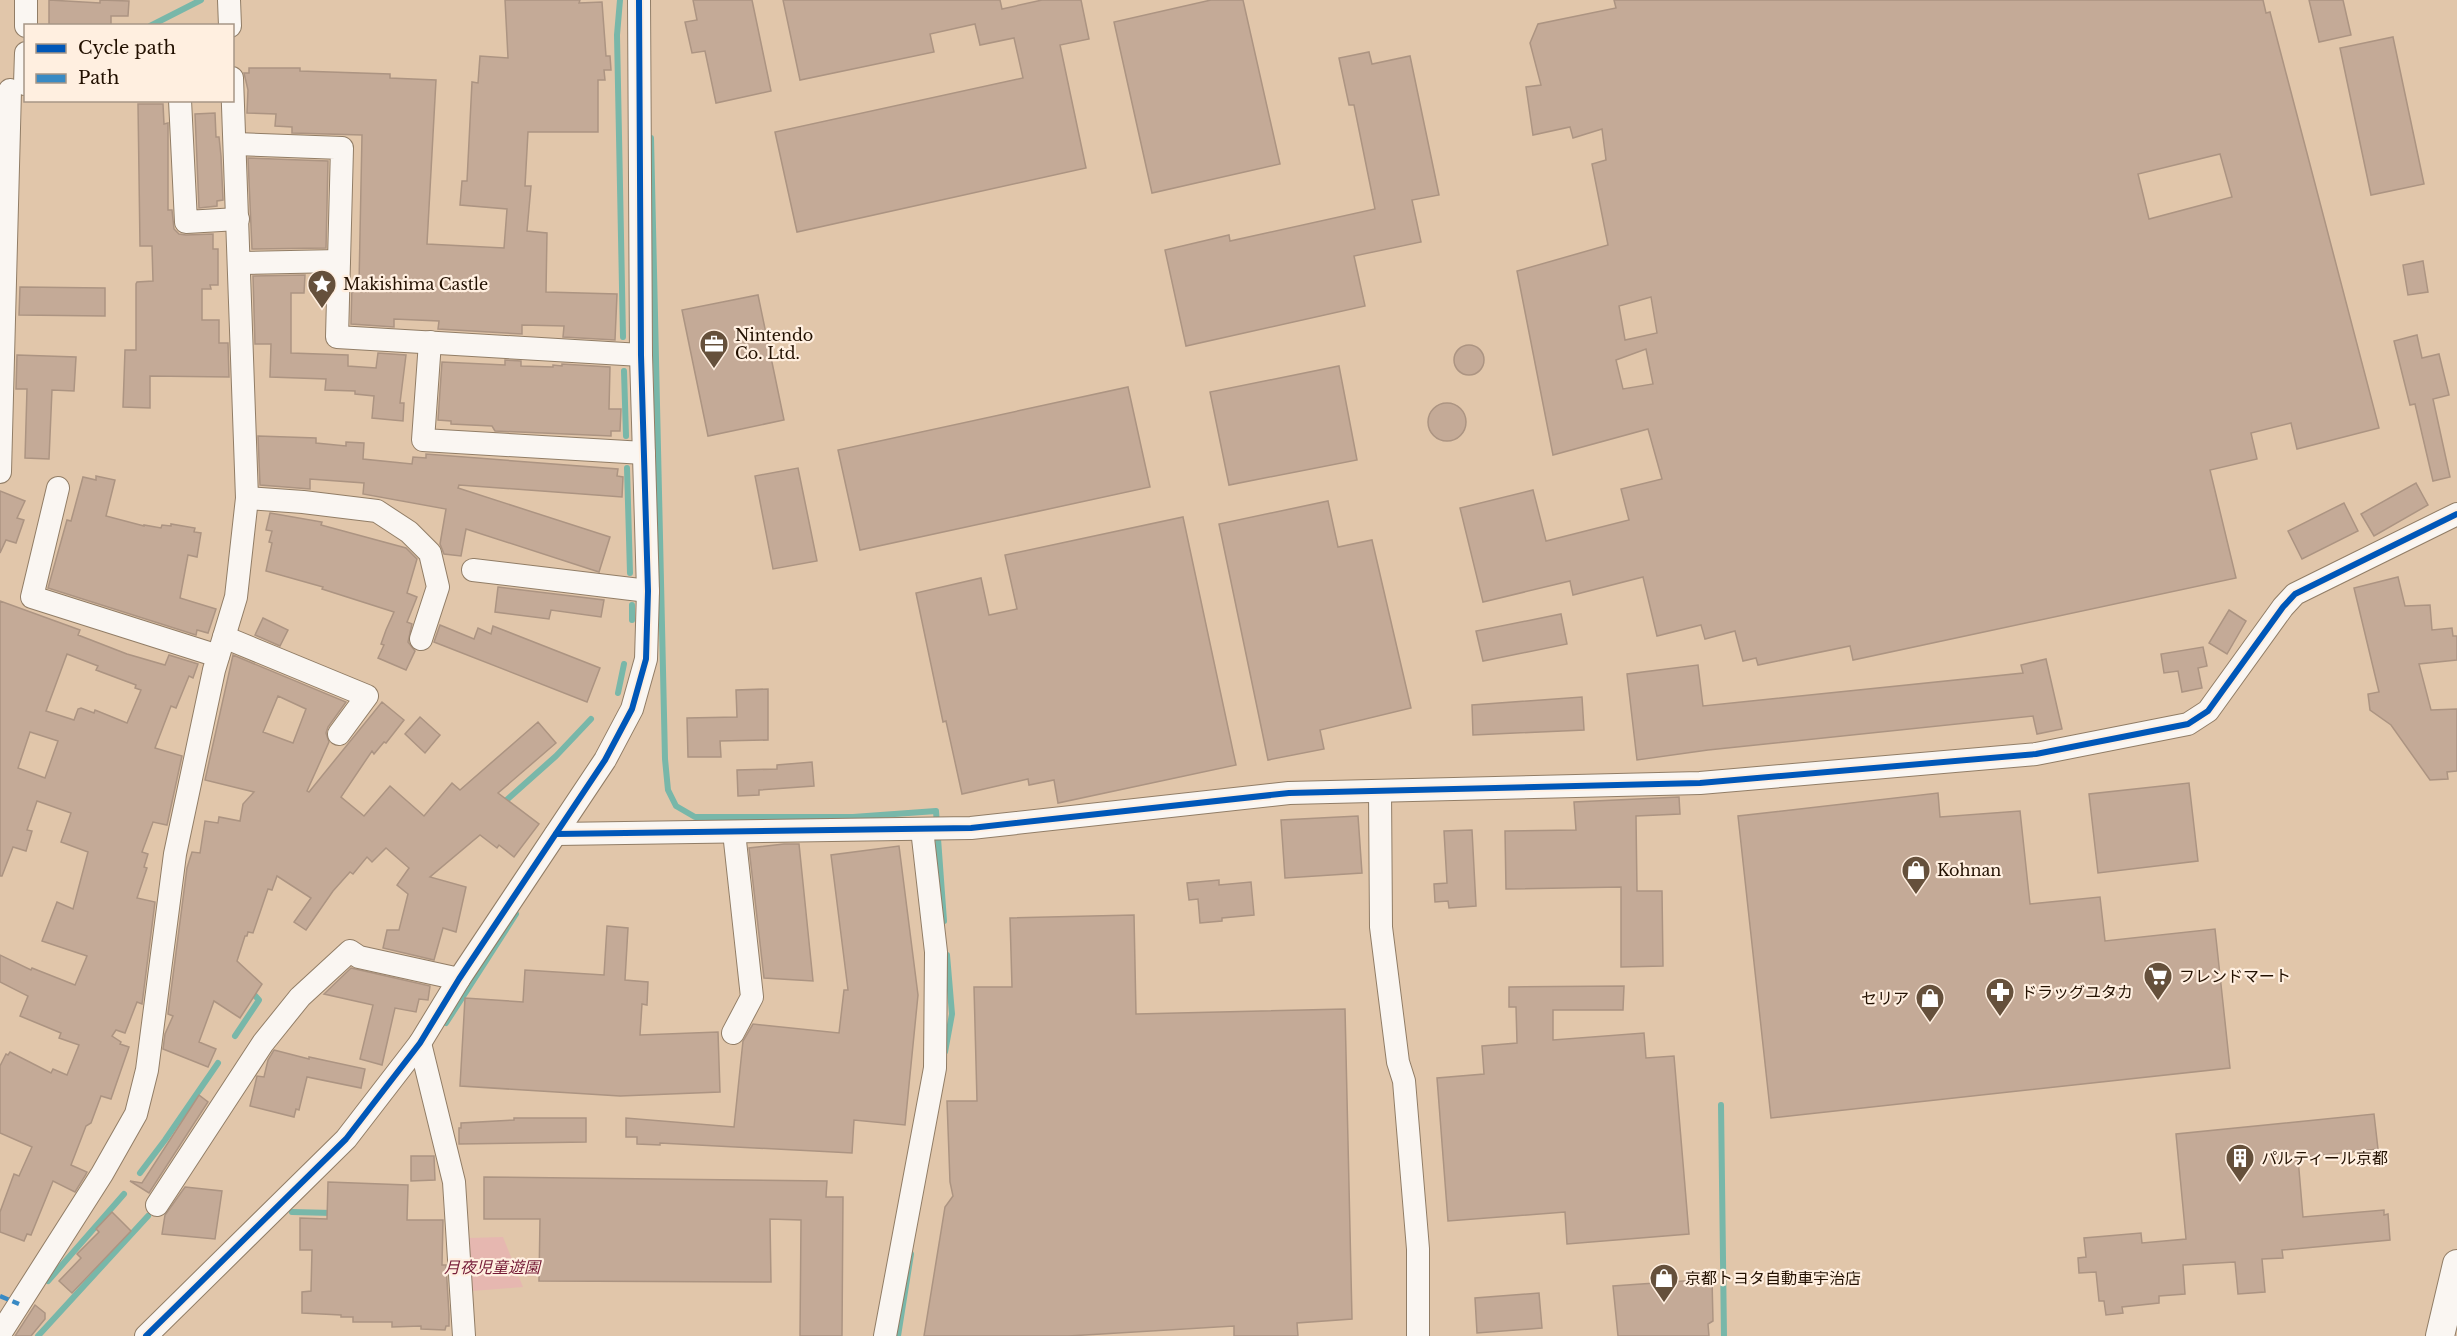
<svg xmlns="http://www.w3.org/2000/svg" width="2457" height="1336" font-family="'Libre Baskerville','Noto Sans JP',serif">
	<rect width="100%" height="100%" fill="#e1c6aa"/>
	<polygon fill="#e6b7b0" points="503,1237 523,1287 472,1291 468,1238"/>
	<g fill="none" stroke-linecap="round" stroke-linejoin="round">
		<g stroke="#78b7a9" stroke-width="6">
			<polyline points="620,0 617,35 623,337"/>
			<polyline points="150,26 201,0"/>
			<polyline points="651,138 665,759 668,790 676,806 695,817 853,817 936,811 944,921"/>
			<polyline points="624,371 626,436"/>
			<polyline points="627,468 630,573"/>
			<polyline points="632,605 632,620"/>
			<polyline points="618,693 624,664"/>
			<polyline points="501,805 556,756 591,719"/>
			<polyline points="446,1023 516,914"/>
			<polyline points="235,1036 259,1000 250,990"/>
			<polyline points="945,1052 952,1014 947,955"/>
			<polyline points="1721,1105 1724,1336"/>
			<polyline points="140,1173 165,1140 218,1063"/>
			<polyline points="292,1212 333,1213"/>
			<polyline points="48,1281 124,1194"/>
			<polyline points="38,1336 148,1216"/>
			<polyline points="898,1336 911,1254"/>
		</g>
	</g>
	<g fill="#c4aa97" stroke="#ac9482" stroke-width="1.5" fill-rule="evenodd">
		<polygon points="49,0 100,3 100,0 129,1 128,16 111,16 111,25 49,26"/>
		<polygon points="505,0 580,0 579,3 602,2 606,56 610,56 611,70 604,70 605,80 598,80 598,132 528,132 525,186 531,186 527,231 547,233 546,292 617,294 615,340 563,337 564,326 522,325 522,334 438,329 439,321 394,319 394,327 351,324 352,284 359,284 362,135 292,133 292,127 275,126 276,114 247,113 248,90 244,73 249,73 249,68 300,68 300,71 390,74 390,78 436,80 427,244 504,248 507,209 460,205 462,181 467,181 472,82 478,83 480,56 508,58"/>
		<polygon points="693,0 752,0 771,91 716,103 705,51 692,53 685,22 697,20"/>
		<polygon points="783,0 1000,0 1002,9 1042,0 1081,0 1089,39 1060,45 1086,168 797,232 775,132 1023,78 1014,38 980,45 975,24 930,34 934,52 800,80"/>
		<polygon points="1211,0 1243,0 1280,164 1152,193 1114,22"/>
		<path d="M1614 0H2263L2266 13 2270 12 2379 428 2297 449 2291 423 2251 433 2257 459 2210 470 2236 578 1853 660 1850 646 1758 665 1756 658 1743 661 1735 631 1705 639 1701 625 1657 636 1643 577 1573 595 1570 581 1483 602 1460 508 1533 490 1546 541 1629 520 1621 489 1662 479 1648 429 1553 455 1517 271 1608 245 1592 164 1606 160 1602 129 1573 138 1570 127 1533 135 1526 87 1541 85 1530 43 1538 24 1616 8ZM2220 154 2232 197 2149 219 2138 174ZM1651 297 1657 333 1625 340 1619 306ZM1646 349 1653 384 1623 389 1616 360Z"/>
		<polygon points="2309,0 2343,0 2351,35 2319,42"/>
		<polygon points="2393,37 2424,184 2371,195 2340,48"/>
		<polygon points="1369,52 1372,64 1410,56 1439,195 1412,200 1421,242 1354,256 1365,306 1186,346 1165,250 1229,235 1230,241 1375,209 1354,105 1349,105 1339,58"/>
		<polygon points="138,104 163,104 164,124 168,123 168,210 172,210 174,229 179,234 186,235 213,234 213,249 218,249 218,285 210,285 211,289 202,289 202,320 219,320 219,343 228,343 229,377 150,376 150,408 123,407 125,350 136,350 136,284 137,282 153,281 152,246 140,246"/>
		<polygon points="215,113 216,137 219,137 221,156 223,200 217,201 217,206 199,208 195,114"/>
		<polygon points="248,158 328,161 326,248 252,249"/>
		<polygon points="2423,261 2428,292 2408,295 2403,265"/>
		<polygon points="305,275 304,293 291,293 291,353 348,355 348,366 376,368 378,353 406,355 400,403 404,403 403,421 372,418 374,396 355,394 355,391 325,390 326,379 270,377 271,344 255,344 253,276"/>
		<polygon points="20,287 105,288 105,316 19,315"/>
		<polygon points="758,295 784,420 708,436 682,310"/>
		<polygon points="2417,335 2422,358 2439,354 2449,395 2433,399 2450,477 2433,481 2415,404 2410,405 2394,341"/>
		<circle cx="1469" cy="360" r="15"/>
		<polygon points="17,355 76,357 74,391 52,390 49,459 25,458 27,389 16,389"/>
		<polygon points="505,360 521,361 521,366 553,367 553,365 562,366 562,364 610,367 609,409 621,409 620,431 611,431 611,436 495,431 492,426 451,424 451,421 438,420 442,362 505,365"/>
		<polygon points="1339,366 1357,460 1229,485 1210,392"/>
		<polygon points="1128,387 1150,487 860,550 838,450"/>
		<circle cx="1447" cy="422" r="19"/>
		<polygon points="258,436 316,438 316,443 346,446 346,442 364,443 363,459 412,464 413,457 426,458 426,454 618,469 617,476 623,477 622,497 459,485 458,488 610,537 599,572 466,529 461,556 444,554 440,544 446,509 363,494 364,483 310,479 310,489 260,485"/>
		<polygon points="798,468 817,561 773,569 755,476"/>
		<polygon points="96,476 115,480 106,516 144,526 144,525 161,528 162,525 171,526 171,524 195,528 194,532 201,533 197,557 188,555 180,598 216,609 208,633 197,630 196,635 48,588 67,520 71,521 83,477 96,480"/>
		<polygon points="2416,483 2428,505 2374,536 2361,514"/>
		<polygon points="0,491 25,501 17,518 24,520 16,543 6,540 0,553"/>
		<polygon points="1328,501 1338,547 1372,540 1411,708 1320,730 1324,749 1268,760 1219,524"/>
		<polygon points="2344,503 2358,531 2302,559 2288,531"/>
		<polygon points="270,513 322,522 321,525 406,548 417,559 407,593 417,597 407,622 412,624 408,642 415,651 406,670 378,658 384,645 381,644 386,630 394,612 322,589 323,587 266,571 272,543 269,542 272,531 266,530"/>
		<polygon points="1183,517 1236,765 1058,803 1054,780 1029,785 1028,779 962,794 946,721 943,722 916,593 981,578 989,615 1017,609 1005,555"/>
		<polygon points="2398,577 2405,606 2430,605 2432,630 2452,628 2453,636 2457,636 2457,660 2419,664 2431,710 2457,709 2457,771 2447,772 2448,779 2430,780 2391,725 2370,710 2368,694 2379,692 2354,588"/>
		<polygon points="498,587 604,600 601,617 551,610 549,619 495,612"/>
		<path d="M0 601 80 630 78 635 127 654 165 665 169 655 198 664 193 678 189 676 176 708 171 706 155 748 182 756 167 825 153 822 142 852 148 854 144 867 147 868 137 898 155 902 142 1004 137 1002 125 1033 116 1030 112 1036 121 1042 120 1044 129 1047 111 1099 101 1096 91 1123 86 1126 71 1165 87 1172 85 1176 75 1192 53 1181 31 1235 27 1234 24 1241 0 1232V1212L14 1174 19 1176 32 1147 0 1133V1066L6 1054 8 1055 10 1052 51 1073 53 1069 67 1075 79 1045 59 1038 61 1033 20 1016 28 996 0 982V955L31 970 32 968 75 985 87 956 42 941 57 902 73 909 88 852 61 842 71 813 37 801 27 830 32 831 26 851 13 847 2 876H0ZM67 654 98 666 96 670 136 685 135 688 141 690 127 723 95 710 94 713 81 708 78 709 74 720 46 711ZM30 732 58 741 45 778 18 768Z"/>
		<polygon points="2229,610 2246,621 2227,654 2209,643"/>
		<polygon points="1561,614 1567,644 1483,661 1476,631"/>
		<polygon points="263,618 288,630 280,646 255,635"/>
		<polygon points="440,625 474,639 478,628 491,634 493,626 600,668 587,702 434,642"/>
		<polygon points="2203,647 2207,666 2198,668 2202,688 2182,692 2178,671 2164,673 2161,654"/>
		<path d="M233 655 346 702 328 727 326 733 329 742 307 791 309 792 382 702 404 720 386 743 384 742 374 754 372 751 341 797 364 816 390 786 424 816 452 783 460 790 538 722 556 743 498 793 539 824 514 857 499 845 497 848 480 835 430 877 466 887 456 932 443 928 434 960 383 948 387 930H399L408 894 397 885 409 868 386 848 372 862 367 857 353 874 350 872 333 891 306 930 294 922 311 898 277 876 272 890 268 889 253 933 248 932 247 936H245L237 961 262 984 240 1018 214 1001 199 1042 216 1049 208 1067 163 1049 165 1034 173 1016 168 1014 187 868 192 852 200 853 205 821 218 823 219 817 240 821 243 804 254 792 205 780ZM278 696 306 709 293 743 263 732Z"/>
		<polygon points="2046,659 2062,729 2037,734 2033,716 1708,750 1637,760 1627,674 1698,665 1703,706 2023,673 2021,665"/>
		<polygon points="768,689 768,740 720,741 721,757 688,757 687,718 737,717 736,690"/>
		<polygon points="1582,697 1584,730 1473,735 1472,705"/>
		<polygon points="420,717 440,735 425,753 405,734"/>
		<polygon points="812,762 814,786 759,790 759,795 738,796 737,770 777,769 777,765"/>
		<polygon points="2189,783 2198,861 2098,873 2089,794"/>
		<polygon points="1938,793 1940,817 2020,811 2030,904 2100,897 2105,941 2215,929 2230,1068 1771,1118 1738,816"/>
		<polygon points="1679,797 1680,814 1636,816 1637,891 1662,891 1663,966 1621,967 1621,887 1506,889 1505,831 1576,830 1574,802"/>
		<polygon points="1358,816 1362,873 1285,878 1281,820"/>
		<polygon points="1472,830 1476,906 1449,908 1448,901 1435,902 1434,884 1447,883 1444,831"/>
		<polygon points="784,844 799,844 813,981 764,978 749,848"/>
		<polygon points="899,846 918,995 905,1125 854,1120 852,1153 660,1143 660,1145 637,1144 637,1137 626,1137 626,1118 734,1127 743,1041 753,1024 839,1033 844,990 848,990 831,855"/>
		<polygon points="1219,880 1219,885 1251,882 1254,915 1222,918 1222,921 1200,923 1198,899 1189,900 1187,883"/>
		<polygon points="1134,915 1136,1014 1345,1009 1352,1319 1297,1323 1298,1336 1234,1336 1234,1326 1068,1336 924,1336 945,1207 953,1196 950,1182 947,1101 977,1101 974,987 1012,987 1010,918"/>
		<polygon points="607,926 628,928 625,980 648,982 647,1005 642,1004 640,1035 718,1032 720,1092 620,1096 460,1086 465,998 523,1002 525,970 604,975"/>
		<polygon points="351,968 430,986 428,1000 419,999 416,1012 395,1008 382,1065 360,1059 373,1005 324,994"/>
		<polygon points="1624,986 1623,1010 1553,1010 1553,1040 1644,1033 1646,1058 1674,1056 1689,1234 1567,1244 1565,1212 1448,1221 1437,1078 1484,1074 1482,1046 1517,1043 1516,1007 1509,1007 1509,987"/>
		<polygon points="274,1050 309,1059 309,1057 365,1069 361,1088 307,1077 299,1110 296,1109 294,1117 250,1106 257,1076 264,1077 268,1060"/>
		<polygon points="199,1095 208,1102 149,1193 130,1181 142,1183"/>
		<polygon points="2374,1114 2378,1149 2298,1158 2303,1217 2384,1210 2384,1215 2388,1214 2390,1240 2282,1250 2283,1258 2262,1259 2265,1292 2238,1294 2235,1262 2183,1265 2185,1294 2159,1296 2159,1303 2122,1307 2123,1313 2106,1315 2104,1301 2099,1301 2096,1272 2079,1273 2078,1258 2086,1257 2084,1238 2141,1233 2142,1243 2186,1239 2176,1134"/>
		<polygon points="514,1118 586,1118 586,1142 459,1144 459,1128 461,1128 461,1123 514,1120"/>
		<polygon points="411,1156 434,1156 435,1180 411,1181"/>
		<polygon points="484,1177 827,1181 826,1197 843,1197 842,1336 800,1336 801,1220 770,1219 771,1282 539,1281 540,1219 484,1219"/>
		<polygon points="328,1182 408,1185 407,1220 443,1220 442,1265 446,1265 449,1314 449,1326 446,1326 445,1330 421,1329 421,1326 392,1327 392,1322 353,1322 353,1317 341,1317 341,1315 302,1313 302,1292 311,1291 312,1250 300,1250 300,1218 327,1219"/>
		<polygon points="185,1187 222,1191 215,1239 162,1234 165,1215"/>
		<polygon points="112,1212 131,1231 72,1293 59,1281 81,1258 77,1254 99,1232 96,1229"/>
		<polygon points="1712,1279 1713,1321 1708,1324 1709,1336 1618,1336 1613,1286"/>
		<polygon points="1539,1293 1542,1328 1477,1333 1475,1298"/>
		<polygon points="35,1305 45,1313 45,1319 31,1336 15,1336"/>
	</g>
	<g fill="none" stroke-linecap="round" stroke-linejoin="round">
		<g stroke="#917d66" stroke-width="24">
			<g id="minor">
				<polyline points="229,0 230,26"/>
				<polyline points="26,26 26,0"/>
				<polyline points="25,84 26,53"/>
				<polyline points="180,100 186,222 238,219"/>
				<polyline points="236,144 342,148 337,337 641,355"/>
				<polyline points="240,263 339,261"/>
				<polyline points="430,342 423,440 644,453"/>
				<polyline points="0,472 10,90"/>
				<polyline points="58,488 32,597 218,656"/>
				<polyline points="247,498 303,502 377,511 409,532 430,553 438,587 421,639"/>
				<polyline points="473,570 648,591"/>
				<polyline points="224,637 367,696 339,734"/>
				<polyline points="1380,791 1381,927 1398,1062 1404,1081 1418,1249 1418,1336"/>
				<polyline points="556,834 971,828 1289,793 1700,783 2036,754 2188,724 2208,711 2283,607 2295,594 2457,514"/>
				<polyline points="733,1033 752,997 734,832"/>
				<polyline points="420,1043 454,1182 464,1336"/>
				<polyline points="157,1205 263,1043 300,997 350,951 359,957 459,979"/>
				<polyline points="0,1334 102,1174 136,1114 147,1070 175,854 214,670 236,597 247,498 232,78"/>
				<polyline points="146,1336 346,1139 420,1043 459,979 605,760 632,709 646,659 648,591 641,355 639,0"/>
				<polyline points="885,1336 935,1068 936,952 922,829"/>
			</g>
		</g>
		<g stroke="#917d66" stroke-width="30">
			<polyline id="major" points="2440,1336 2457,1264"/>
		</g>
		<use href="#minor" stroke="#faf6f2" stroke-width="22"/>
		<use href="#major" stroke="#faf6f2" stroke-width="28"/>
		<polyline stroke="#398ac4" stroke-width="4.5" stroke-dasharray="9 4.5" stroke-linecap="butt" points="0,1296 19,1304"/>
		<g stroke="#ffefe0" stroke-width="10">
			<g id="cycleway">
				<polyline points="556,834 971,828 1289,793 1700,783 2036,754 2188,724 2208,711 2283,607 2295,594 2457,514"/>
				<polyline points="146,1336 346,1139 420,1043 459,979 605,760 632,709 646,659 648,591 641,355 639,0"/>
			</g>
		</g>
		<use href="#cycleway" stroke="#0057b8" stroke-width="6"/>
	</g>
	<defs>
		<g id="sight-pin" transform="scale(1.5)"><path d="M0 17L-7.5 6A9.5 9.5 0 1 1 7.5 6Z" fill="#65503b" stroke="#ffefe0"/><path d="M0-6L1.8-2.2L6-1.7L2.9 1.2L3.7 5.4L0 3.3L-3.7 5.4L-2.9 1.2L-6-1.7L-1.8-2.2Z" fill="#fff"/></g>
		<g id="office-pin" transform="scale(1.5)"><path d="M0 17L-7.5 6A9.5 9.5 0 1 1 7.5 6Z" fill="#65503b" stroke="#ffefe0"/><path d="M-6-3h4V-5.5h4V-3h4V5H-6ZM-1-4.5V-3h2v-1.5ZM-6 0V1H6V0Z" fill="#fff"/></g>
		<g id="shop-pin" transform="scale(1.5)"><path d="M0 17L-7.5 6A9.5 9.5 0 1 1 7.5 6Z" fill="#65503b" stroke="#ffefe0"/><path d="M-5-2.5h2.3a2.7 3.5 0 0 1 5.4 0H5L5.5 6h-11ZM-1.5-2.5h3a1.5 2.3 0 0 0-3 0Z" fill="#fff"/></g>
		<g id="supermarket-pin" transform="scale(1.5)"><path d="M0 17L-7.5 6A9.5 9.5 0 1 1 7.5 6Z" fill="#65503b" stroke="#ffefe0"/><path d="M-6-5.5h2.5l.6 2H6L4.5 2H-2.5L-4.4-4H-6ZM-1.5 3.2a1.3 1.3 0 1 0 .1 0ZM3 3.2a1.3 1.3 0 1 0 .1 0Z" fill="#fff"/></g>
		<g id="pharmacy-pin" transform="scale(1.5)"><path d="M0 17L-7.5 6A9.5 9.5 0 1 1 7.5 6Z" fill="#65503b" stroke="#ffefe0"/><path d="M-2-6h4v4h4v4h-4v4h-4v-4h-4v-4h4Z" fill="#fff"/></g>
		<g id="building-pin" transform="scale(1.5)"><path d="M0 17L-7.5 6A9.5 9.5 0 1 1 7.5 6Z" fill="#65503b" stroke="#ffefe0"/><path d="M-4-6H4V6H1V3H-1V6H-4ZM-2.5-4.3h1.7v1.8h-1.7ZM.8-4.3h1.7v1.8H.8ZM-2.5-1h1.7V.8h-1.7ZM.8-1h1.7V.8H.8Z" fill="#fff"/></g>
	</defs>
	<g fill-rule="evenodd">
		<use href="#sight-pin" x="322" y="284"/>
		<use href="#office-pin" x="714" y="344"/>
		<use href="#shop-pin" x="1916" y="870"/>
		<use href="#supermarket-pin" x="2158" y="976"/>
		<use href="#pharmacy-pin" x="2000" y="992"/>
		<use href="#shop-pin" x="1930" y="998"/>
		<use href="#building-pin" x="2240" y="1158"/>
		<use href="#shop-pin" x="1664" y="1278"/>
	</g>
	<g text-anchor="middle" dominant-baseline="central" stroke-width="4.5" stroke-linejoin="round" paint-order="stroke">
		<g font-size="16" fill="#221000" stroke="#ffefe0" text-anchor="start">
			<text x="343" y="284">Makishima Castle</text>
			<text x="735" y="335">Nintendo<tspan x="735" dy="18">Co. Ltd.</tspan></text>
			<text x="1937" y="870">Kohnan</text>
			<text x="2179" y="976">フレンドマート</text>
			<text x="2021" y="992">ドラッグユタカ</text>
			<text x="1909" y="998" text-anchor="end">セリア</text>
			<text x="2261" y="1158">パルティール京都</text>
			<text x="1685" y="1278">京都トヨタ自動車宇治店</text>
		</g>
		<g font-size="16" font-style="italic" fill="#741a36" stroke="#ffefe0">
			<text x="492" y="1267">月夜児童遊園</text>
		</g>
	</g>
	<rect x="24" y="24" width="210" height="78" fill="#ffefe0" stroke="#a79686" stroke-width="1.5"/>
	<rect x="36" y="44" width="30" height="9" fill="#0057b8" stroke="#a79686" stroke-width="1.5"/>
	<text x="78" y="54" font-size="18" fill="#221000">Cycle path</text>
	<rect x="36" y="74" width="30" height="9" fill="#398ac4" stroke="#a79686" stroke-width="1.5"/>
	<text x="78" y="84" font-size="18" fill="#221000">Path</text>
</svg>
